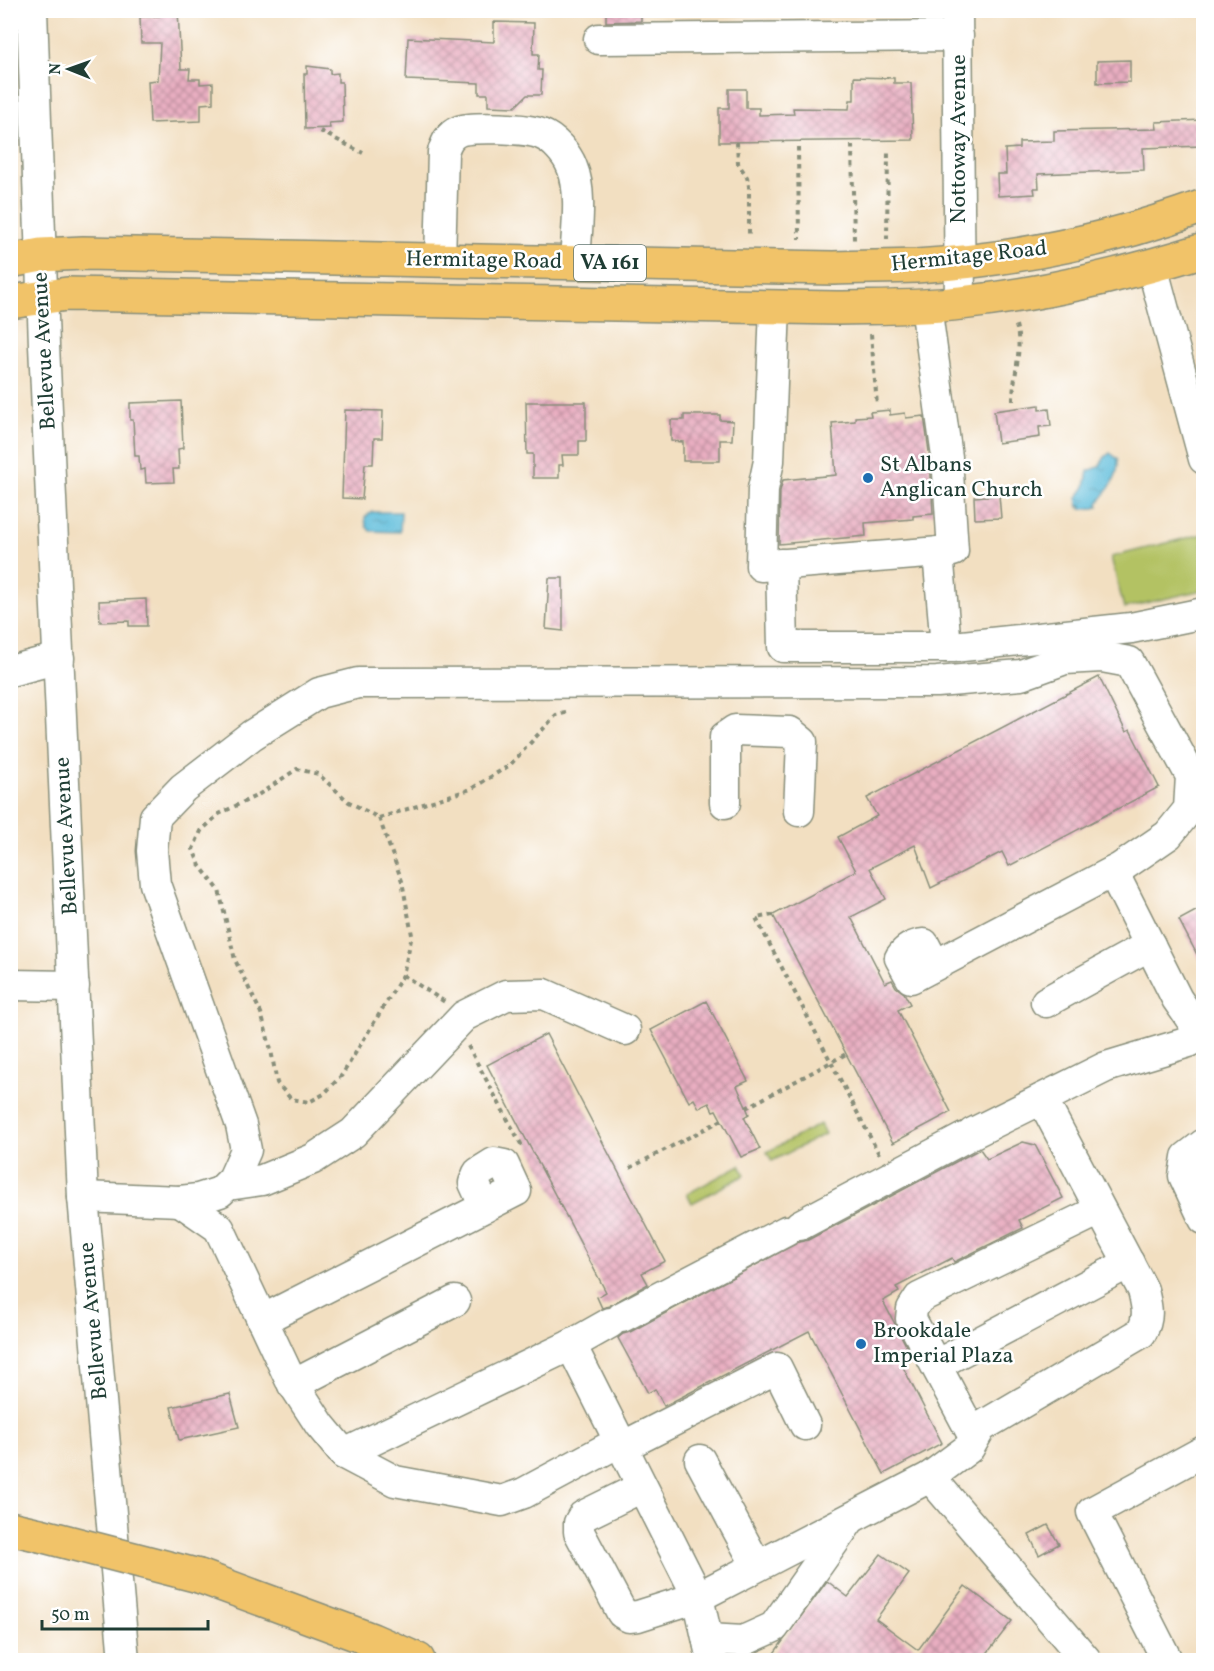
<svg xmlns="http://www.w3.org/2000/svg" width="1214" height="1671" font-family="Vollkorn,serif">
	<defs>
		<pattern id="water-ripples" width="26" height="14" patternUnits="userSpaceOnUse" patternTransform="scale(1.5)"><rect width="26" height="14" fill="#5cbcda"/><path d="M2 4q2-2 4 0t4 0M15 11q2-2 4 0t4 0" fill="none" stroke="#4b9ab2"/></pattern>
		<pattern id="building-cross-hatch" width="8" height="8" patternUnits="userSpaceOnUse" patternTransform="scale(1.5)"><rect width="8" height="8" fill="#e9aec1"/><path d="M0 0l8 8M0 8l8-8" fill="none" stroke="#bc8f9e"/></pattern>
	</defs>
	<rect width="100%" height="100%" fill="#fff"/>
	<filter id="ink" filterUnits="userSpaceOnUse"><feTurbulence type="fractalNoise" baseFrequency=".0167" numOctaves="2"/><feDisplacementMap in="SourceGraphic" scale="12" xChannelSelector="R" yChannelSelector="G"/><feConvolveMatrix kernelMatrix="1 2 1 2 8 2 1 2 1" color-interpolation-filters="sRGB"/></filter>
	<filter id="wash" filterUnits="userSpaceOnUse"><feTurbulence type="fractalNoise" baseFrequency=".008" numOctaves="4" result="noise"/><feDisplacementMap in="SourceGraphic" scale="24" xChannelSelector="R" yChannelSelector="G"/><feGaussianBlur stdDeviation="1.35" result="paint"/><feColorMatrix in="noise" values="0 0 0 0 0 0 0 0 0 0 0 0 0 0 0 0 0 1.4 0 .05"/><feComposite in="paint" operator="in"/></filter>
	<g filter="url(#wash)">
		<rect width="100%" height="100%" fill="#f2dfc1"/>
		<g fill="#b3c264" stroke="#69804c" stroke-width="1.5">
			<polygon points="1203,534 1203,590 1124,608 1111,557"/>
			<polygon points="820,1124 825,1134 772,1161 767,1152"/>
			<polygon points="740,1165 745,1175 692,1203 687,1194"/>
		</g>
		<g fill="url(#water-ripples)" stroke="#3e7c87" stroke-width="1.5">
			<path d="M1110 453 1118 459C1119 477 1109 489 1098 503L1099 506 1095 508 1081 509 1082 505 1079 507 1077 498 1085 487 1088 471 1099 467 1105 457Z"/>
			<polygon points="372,512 401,512 400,532 370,531 366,526 365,517"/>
		</g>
		<g id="blocks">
			<g fill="url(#building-cross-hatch)">
				<polygon points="158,10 178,10 181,69 190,69 189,79 200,79 200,84 213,83 213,103 201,104 201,121 150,123 148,81 158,80 160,43 141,43 140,17 159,16"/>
				<polygon points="606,11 641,11 641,21 606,22"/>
				<polygon points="494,22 534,23 533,54 539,54 538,70 542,70 541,95 527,95 515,107 488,106 488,94 479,94 479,83 406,80 408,38 494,42"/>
				<polygon points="1130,60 1130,82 1097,83 1097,61"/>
				<polygon points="307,66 330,69 330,74 338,73 338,82 342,82 343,122 329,123 330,128 305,129 304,74 307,74"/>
				<polygon points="854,77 894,78 894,83 911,83 913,140 719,142 719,108 729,108 729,89 746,89 746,108 759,108 759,115 794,114 793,108 849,109 850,100 854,100"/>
				<polygon points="1203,120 1203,146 1143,148 1144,170 1038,174 1039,188 1034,188 1035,194 998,196 997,174 1006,174 1005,149 1019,148 1019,142 1054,141 1054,131 1157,129 1156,122"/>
				<polygon points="181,401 183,448 178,449 179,469 173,469 174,482 146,483 145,469 140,470 139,456 135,456 133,420 130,420 130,403"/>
				<polygon points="526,402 586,402 586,441 579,441 579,455 562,455 563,465 559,465 559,478 533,478 533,454 527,454"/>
				<polygon points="1039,405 1039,410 1049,409 1051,426 1039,427 1040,437 998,443 994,411"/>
				<polygon points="345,410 383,411 382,438 374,438 373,464 365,464 362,499 342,498"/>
				<polygon points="890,410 890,415 905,413 906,418 924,416 930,459 933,514 913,516 913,519 865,523 866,536 779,544 780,491 783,480 836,475 832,423 855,421 855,417 871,416 870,412"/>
				<polygon points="684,415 720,415 720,420 733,421 732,440 720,440 720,461 683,461 683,442 671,441 671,420 684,420"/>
				<polygon points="999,495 1001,518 975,519 974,497"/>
				<polygon points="549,578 563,578 563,631 546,629"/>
				<polygon points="146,599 147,626 129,626 129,621 100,622 99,601"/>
				<polygon points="1099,677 1126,732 1130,730 1159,787 1009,866 1002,852 931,888 915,845 870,868 886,899 851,917 885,983 892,980 896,987 904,993 910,1004 898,1010 951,1112 893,1143 773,915 856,871 838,837 877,816 867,798"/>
				<polygon points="1203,907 1203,966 1179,920"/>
				<polygon points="706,1001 748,1081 737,1086 749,1114 744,1117 760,1149 741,1157 716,1110 713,1111 709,1103 699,1108 694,1099 689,1102 651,1030"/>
				<polygon points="546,1034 665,1261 642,1273 648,1284 609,1306 602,1308 597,1297 606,1292 487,1065"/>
				<polygon points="1023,1142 1035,1145 1063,1198 1019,1220 1023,1228 954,1262 952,1258 896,1287 899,1292 883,1301 912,1357 901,1363 942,1443 884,1474 809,1331 664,1406 655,1389 648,1393 618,1338 623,1334 630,1332 799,1242 808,1240 980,1149 987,1159"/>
				<polygon points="230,1394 239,1427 179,1440 171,1407"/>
				<polygon points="1048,1525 1059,1544 1039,1555 1029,1535"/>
				<polygon points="881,1554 909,1574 876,1619 918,1650 965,1586 1012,1621 982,1660 769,1660 827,1581 848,1597"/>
			</g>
		</g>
	</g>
	<g filter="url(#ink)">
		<use href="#blocks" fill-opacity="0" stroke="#888e7a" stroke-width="1.5"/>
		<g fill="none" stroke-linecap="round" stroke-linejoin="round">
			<g stroke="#888e7a" stroke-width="33">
				<g id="minor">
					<polyline points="32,10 44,345 83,1197 124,1660"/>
					<polyline points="957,10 960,304"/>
					<polyline points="599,39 958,36"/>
					<path d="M440 260 443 152C446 143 449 135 459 131 471 126 529 128 541 134 554 139 567 154 572 167 583 193 576 234 575 263"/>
					<polyline points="1152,266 1204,459"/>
					<polyline points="775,307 769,461 763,489 761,566 953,551 947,457 926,306"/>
					<polyline points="938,552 946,647"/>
					<polyline points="781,564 783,647 953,647 1131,628 1204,613"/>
					<polyline points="10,671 59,658"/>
					<polyline points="725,803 725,737 735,730 790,732 802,742 799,811"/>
					<polyline points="1113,872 1177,999 1202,1035"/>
					<polyline points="10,985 74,986"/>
					<polyline points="1046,1002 1150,945"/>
					<polyline points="973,1133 1106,1067 1189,1042 1204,1035"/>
					<polyline points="1204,1144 1187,1157 1184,1176 1204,1219"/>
					<polyline points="228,1185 262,1180 313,1159 353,1133 464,1016 506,995 544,994 625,1030"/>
					<path d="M83 1197 180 1201 198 1199 220 1192 233 1179 246 1150 241 1125 155 884 152 851 155 817 183 788 252 735 319 693 358 683 937 682 1021 675 1065 659 1102 657 1129 662 1191 776 1189 809 1168 835 1120 868 911 978 900 958C906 949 913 945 924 944L935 965"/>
					<polyline points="180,1201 219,1228 290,1379 320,1425 344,1454 395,1481 502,1501 524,1493 619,1442"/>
					<polyline points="800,1225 964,1138"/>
					<polyline points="622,1317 786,1231"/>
					<polyline points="262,1320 516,1191 504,1165 494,1163 478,1173 474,1183 485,1207"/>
					<polyline points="571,1345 698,1597 712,1660"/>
					<polyline points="936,1365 1129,1263"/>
					<polyline points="293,1385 455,1301"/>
					<polyline points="974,1437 911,1319 912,1309 919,1298 1100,1210"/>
					<polyline points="622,1447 777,1368 805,1425"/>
					<polyline points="344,1454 571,1345 610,1323"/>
					<polyline points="700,1460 757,1566"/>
					<polyline points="930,1477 1086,1660"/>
					<path d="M642 1487 583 1516 579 1523V1532L622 1613 629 1617 638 1616 698 1597 930 1477 969 1448 981 1427 1141 1333C1150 1318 1147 1307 1143 1290L1042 1099"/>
					<polyline points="708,1639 743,1641 774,1627 850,1519"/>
					<polyline points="1167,1660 1092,1512 1204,1451"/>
				</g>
			</g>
			<g stroke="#888e7a" stroke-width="36">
				<g id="major">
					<path d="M10 261 41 255 83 253 833 268C860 267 888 267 916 266 1014 260 1111 240 1204 206"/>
					<path d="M10 302 67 294 837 308C878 307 920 308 961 303 1044 294 1124 275 1204 250"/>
				</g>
			</g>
			<g stroke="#888e7a" stroke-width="36">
				<g id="highway">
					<polyline points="10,1528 40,1535"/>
					<polyline points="199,1576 372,1640 418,1660"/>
				</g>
			</g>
			<g stroke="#888e7a" stroke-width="4" stroke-dasharray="4.5 4.5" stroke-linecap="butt">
				<polyline points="320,131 363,153"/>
				<polyline points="737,142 738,163 747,177 749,186 749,238"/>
				<polyline points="852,145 854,240"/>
				<polyline points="798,147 799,239"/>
				<polyline points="887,239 888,150"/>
				<polyline points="871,334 877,405"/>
				<path d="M1013 401C1013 373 1024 350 1015 322"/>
				<polyline points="379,818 471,789 510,765 556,715 570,712"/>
				<polyline points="773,915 756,918 880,1156"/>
				<polyline points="403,975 342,1075 324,1094 309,1102 291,1099 277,1083 271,1050 261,1013 235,960 219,890 200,866 193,849 201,831 219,814 258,795 297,769 318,774 349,802 379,818 402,881 412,935 403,975 445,1002"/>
				<polyline points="468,1046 521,1144 519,1145"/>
				<polyline points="746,1108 846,1054"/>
				<polyline points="630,1168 722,1120"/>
			</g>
			<use href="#minor" stroke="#fff" stroke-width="30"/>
			<use href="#major" stroke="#f1c369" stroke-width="33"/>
			<use href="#highway" stroke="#f1c369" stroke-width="33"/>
			<g stroke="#888e7a" stroke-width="36" stroke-linecap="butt">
				<polyline id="highway-bridge" points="40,1535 199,1576"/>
			</g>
			<use href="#highway-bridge" stroke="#f1c369" stroke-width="33"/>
		</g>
	</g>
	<g fill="#1f6fb2" stroke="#fff" stroke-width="2">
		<circle cx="868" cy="478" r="6"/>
		<circle cx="861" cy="1344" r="6"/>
	</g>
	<g text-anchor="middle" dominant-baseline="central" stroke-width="5" stroke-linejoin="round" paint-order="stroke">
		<rect fill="#fff" stroke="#627771" stroke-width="1.5" x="574" y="245" width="72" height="36" rx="4.5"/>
		<g font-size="21" font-weight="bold" fill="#1f3d34">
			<text x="610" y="263">VA 161</text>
		</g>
		<g font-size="22" fill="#1f3d34" stroke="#fff">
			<text transform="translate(959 139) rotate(-90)">Nottoway Avenue</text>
			<text transform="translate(969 257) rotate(-6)">Hermitage Road</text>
			<text transform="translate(484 261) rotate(1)">Hermitage Road</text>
			<text transform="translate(45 351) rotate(-93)">Bellevue Avenue</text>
			<text transform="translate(67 836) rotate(-93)">Bellevue Avenue</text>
			<text transform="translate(94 1321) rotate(-95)">Bellevue Avenue</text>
		</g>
		<g font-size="22" fill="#1f3d34" stroke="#fff" text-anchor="start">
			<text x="880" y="465">St Albans<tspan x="880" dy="25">Anglican Church</tspan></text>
			<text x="873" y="1331">Brookdale<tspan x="873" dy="25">Imperial Plaza</tspan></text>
		</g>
	</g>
	<rect width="1214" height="1671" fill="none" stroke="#fff" stroke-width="36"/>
	<g transform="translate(69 69) rotate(271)" stroke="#ffffff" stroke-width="4.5" paint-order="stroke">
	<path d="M0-4.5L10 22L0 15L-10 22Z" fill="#1f3d34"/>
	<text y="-9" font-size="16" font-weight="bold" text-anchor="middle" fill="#1f3d34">N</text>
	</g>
	<path d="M42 1620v9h166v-9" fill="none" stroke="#1f3d34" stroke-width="3"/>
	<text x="51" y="1620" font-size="18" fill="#1f3d34" stroke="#ffffff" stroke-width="4.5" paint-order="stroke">50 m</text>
</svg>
